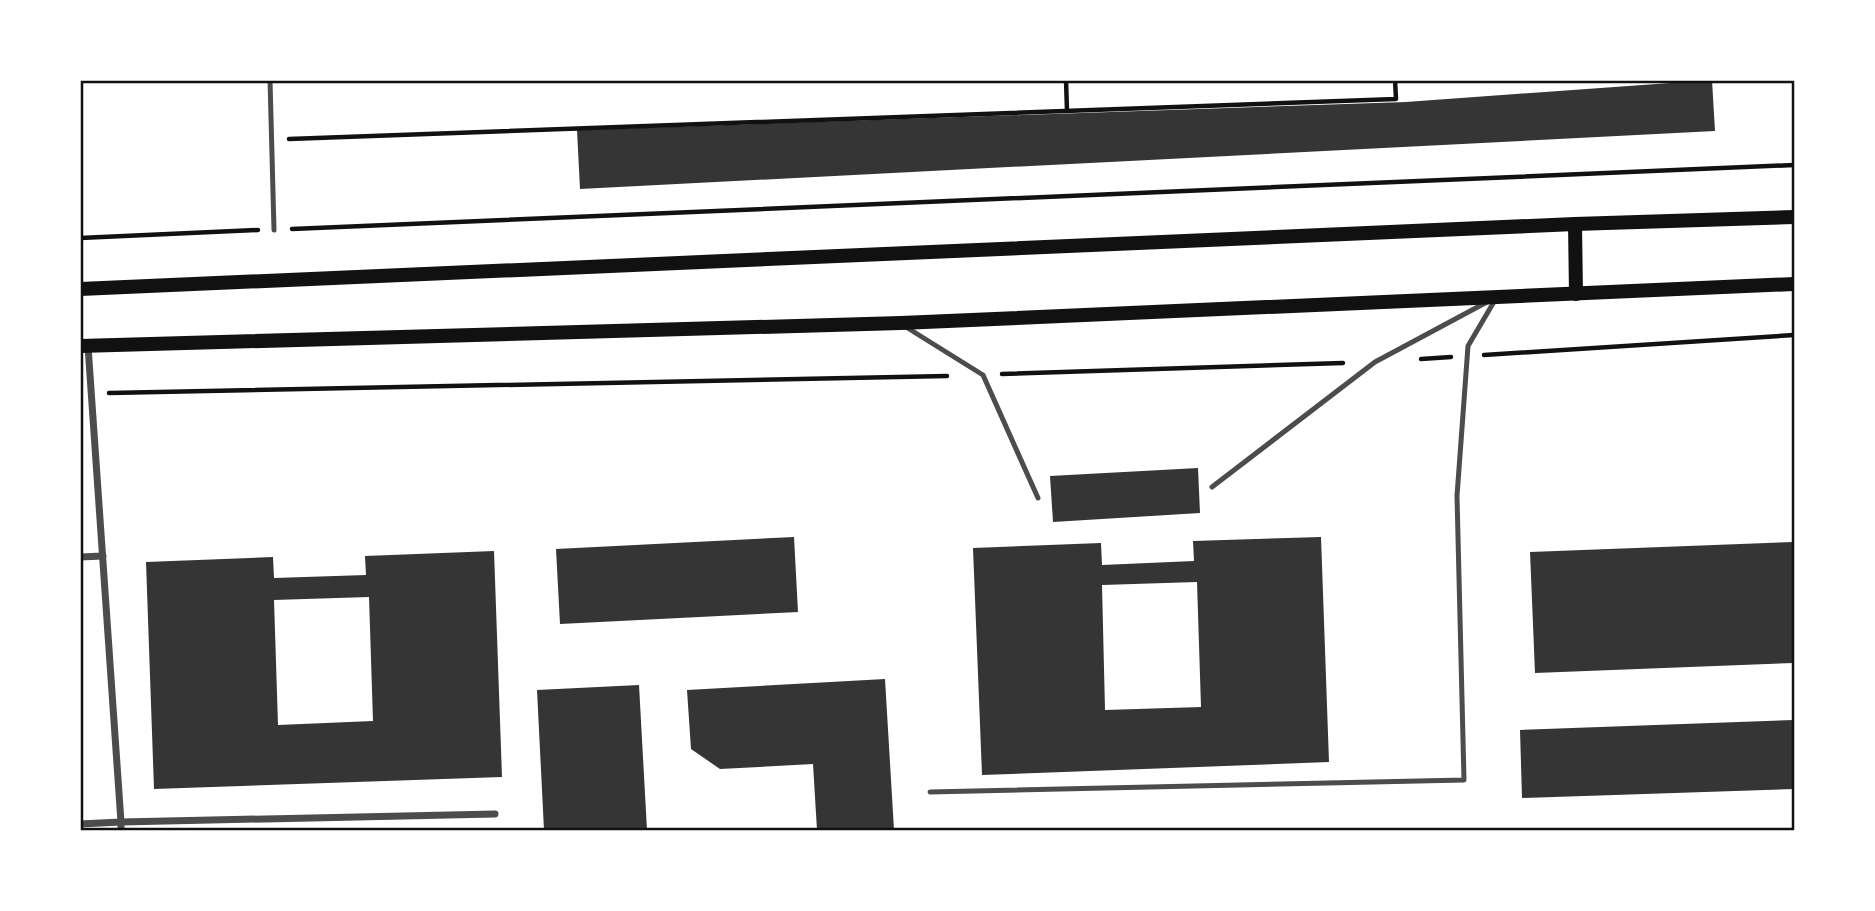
<svg xmlns="http://www.w3.org/2000/svg" width="1875" height="911" font-family="'Archivo Narrow',sans-serif">
	<rect width="100%" height="100%" fill="#fff"/>
	<g fill="#353535" fill-rule="evenodd">
		<polygon points="1712,80 1715,131 580,189 577,130 1406,102"/>
		<polygon points="1198,468 1200,513 1053,522 1050,476"/>
		<polygon points="794,537 798,612 560,624 556,549"/>
		<path d="M1321 537 1329 762 982 775 973 548 1101 543 1102 565 1194 561 1193 541ZM1197 582 1201 707 1105 710 1102 585Z"/>
		<polygon points="1794,542 1794,663 1535,673 1530,552"/>
		<path d="M494 551 502 777 154 789 146 562 273 557 274 578 366 575 365 556ZM369 597 373 721 278 725 274 600Z"/>
		<polygon points="885,679 894,830 817,830 813,764 720,769 691,749 687,690"/>
		<polygon points="639,685 647,830 544,830 537,690"/>
		<polygon points="1794,720 1794,789 1522,798 1520,730"/>
	</g>
	<g fill="none" stroke-linecap="round" stroke-linejoin="round">
		<g stroke="#111" stroke-width="4.5">
			<polyline points="1066,80 1067,111"/>
			<polyline points="289,139 1396,99 1395,80"/>
			<polyline points="292,229 1794,165"/>
			<polyline points="80,238 258,230"/>
			<polyline points="1484,355 1794,335"/>
			<polyline points="1421,359 1451,357"/>
			<polyline points="1002,374 1343,363"/>
			<polyline points="109,393 947,376"/>
		</g>
		<g stroke="#4c4c4c" stroke-width="5">
			<polyline points="270,80 274,230"/>
			<polyline points="906,327 983,375 1038,498"/>
			<polyline points="1212,487 1375,362 1487,302"/>
			<polyline points="930,792 1464,780 1457,496 1468,346 1495,300"/>
		</g>
		<g stroke="#4c4c4c" stroke-width="7">
			<polyline points="80,557 103,556"/>
			<polyline points="80,824 121,822 88,346"/>
			<polyline points="121,830 121,822 495,814"/>
		</g>
		<g stroke="#111" stroke-width="14">
			<polyline points="1575,224 1576,294"/>
			<polyline points="80,289 1575,224 1794,217"/>
			<polyline points="80,346 901,323 1794,284"/>
		</g>
	</g>
	<rect width="1875" height="911" fill="none" stroke="#ffffff" stroke-width="164"/>
	<rect x="82" y="82" width="1711" height="747" fill="none" stroke="#111" stroke-width="2.5"/>
</svg>
